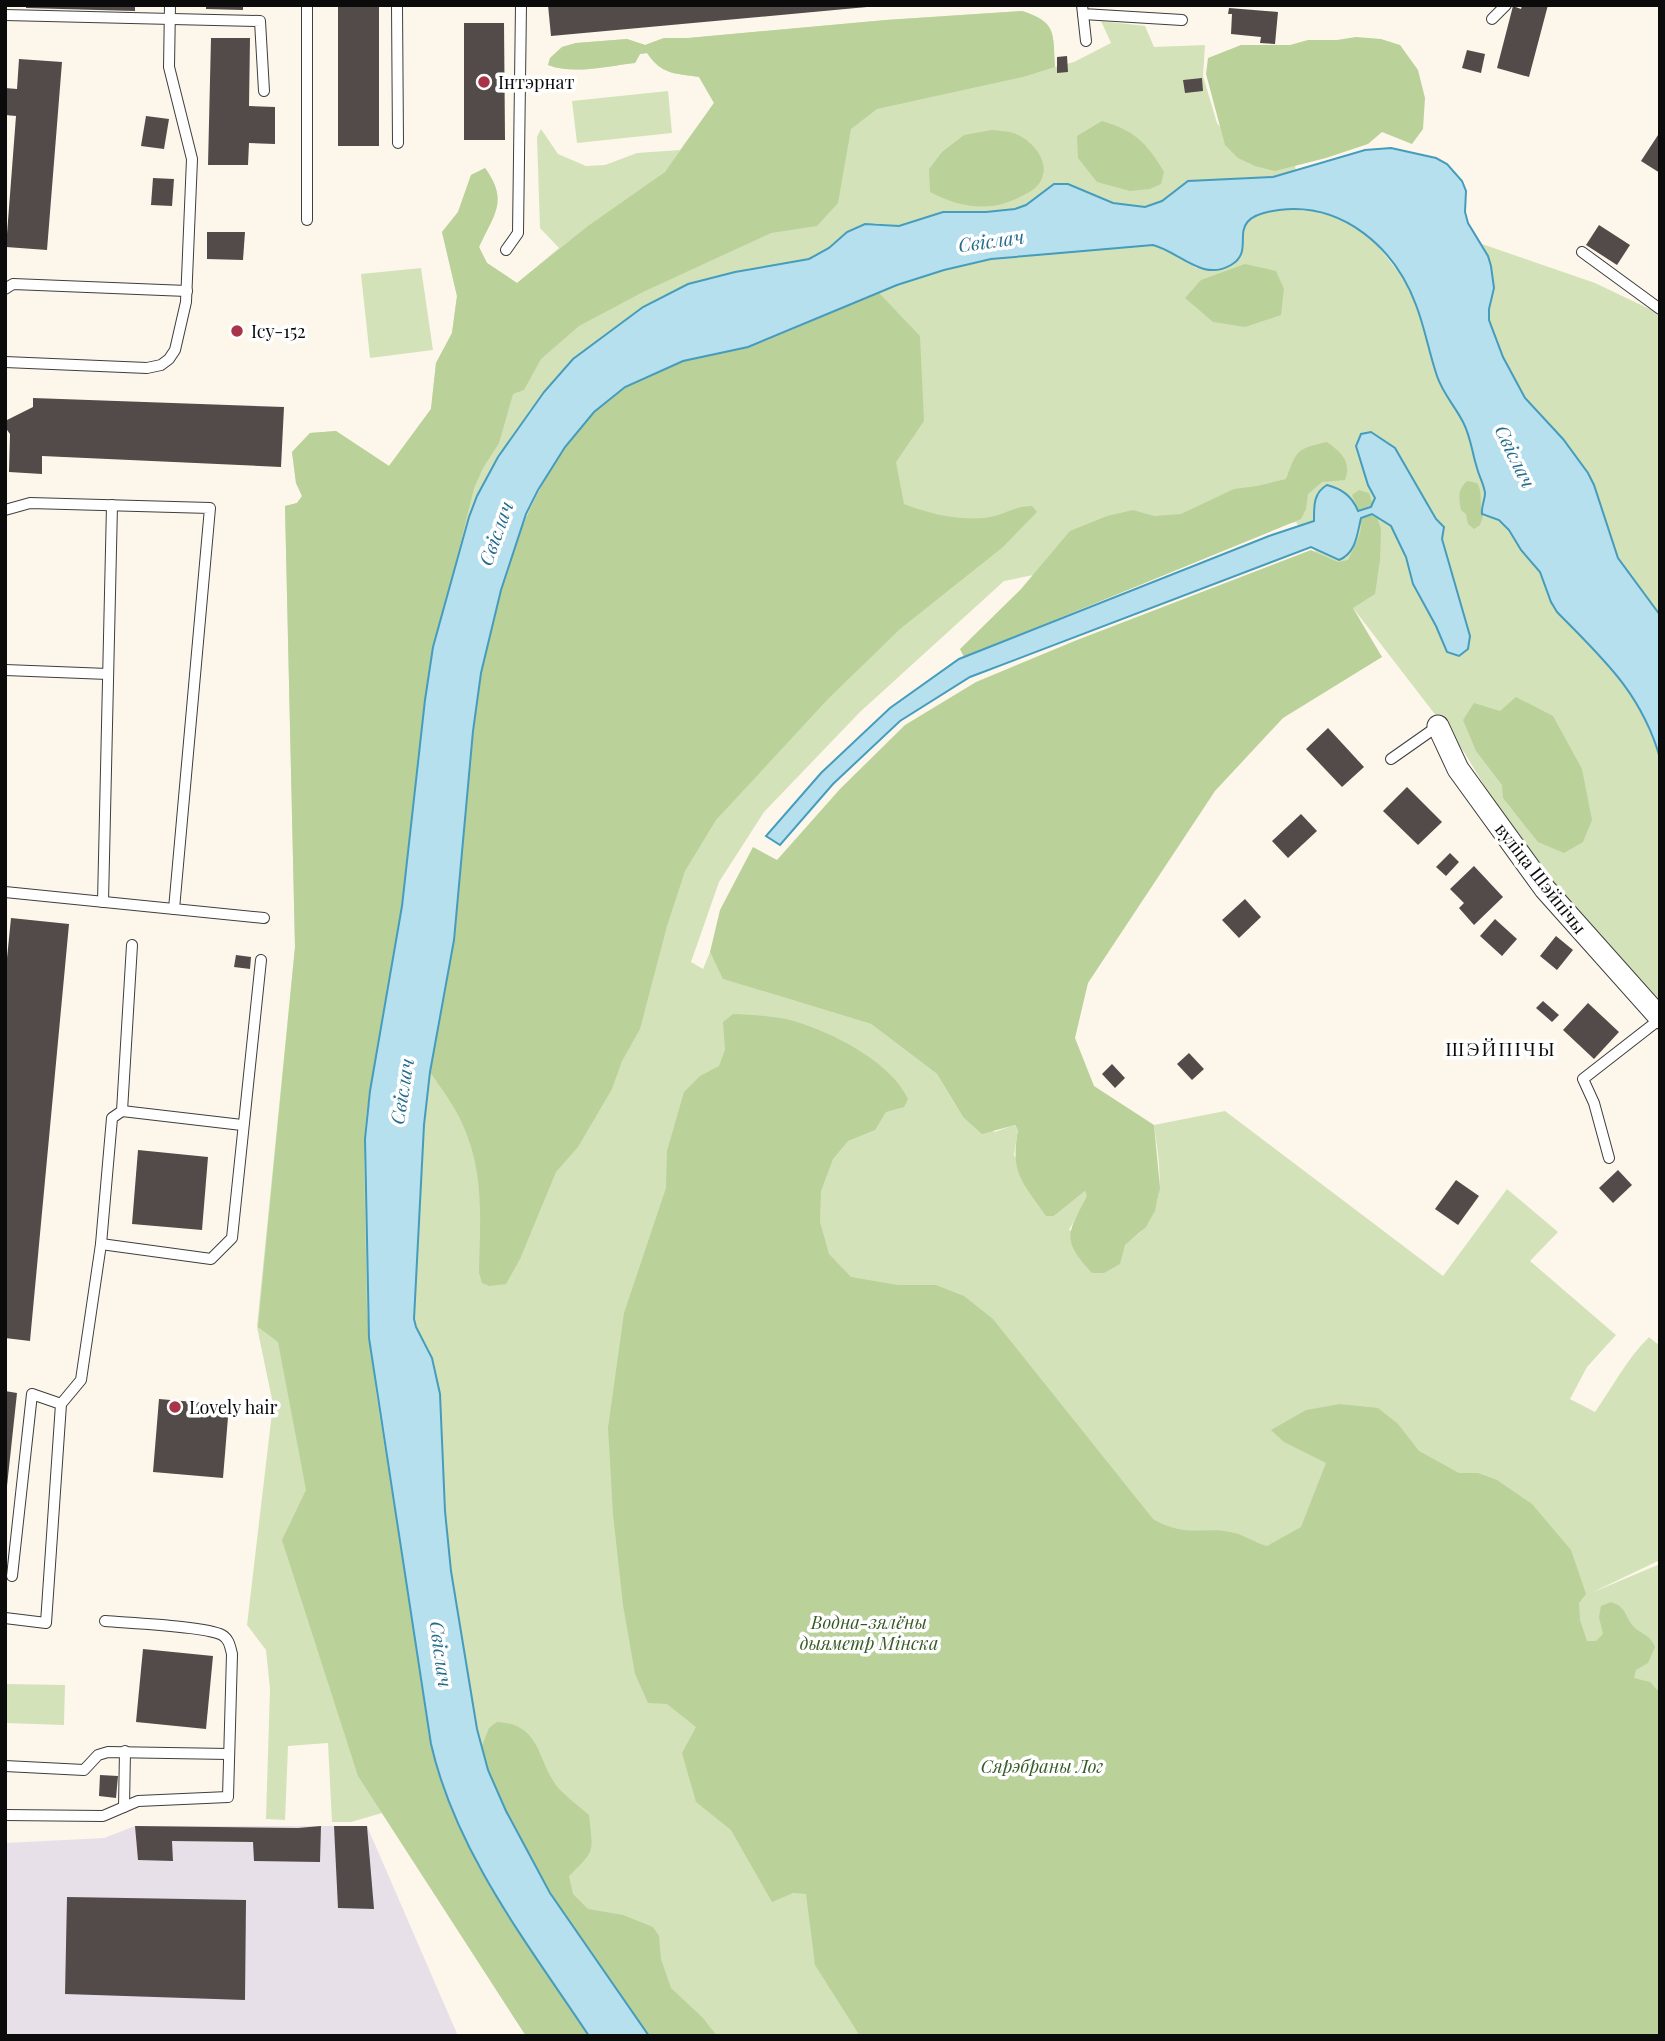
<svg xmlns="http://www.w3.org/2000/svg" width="1665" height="2041" font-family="'Playfair Display',serif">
	<rect width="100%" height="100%" fill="#fdf7eb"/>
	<polygon fill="#e7e0e9" points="135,1826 367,1826 458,2036 5,2036 5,1843 104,1838"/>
	<g fill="#d4e2b9">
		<path d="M1022 11C1059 23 1052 33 1055 67L1074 62 1111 43 1101 21 1145 26 1154 47 1205 45 1203 76 1217 123 1234 145 1295 165 1296 172 1273 177 1188 181 1162 201 1144 207 1113 203 1068 184H1054L1026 205 1015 209 986 212H943L899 226 875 223 847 232 829 248 809 259 735 272 688 284 643 307 573 359 530 410 487 476 469 517 433 647 370 1091 369 1338 431 1744 450 1808 589 2036H526L382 1813 351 1822H332L328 1743 288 1746 285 1820 266 1819 270 1689 266 1650 247 1625 273 1404 257 1327 295 947 285 506 297 503 302 496 296 483 292 452 310 433 336 431 389 466 431 409 436 363 452 333 457 296 442 232 458 212 471 175 485 168C509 201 494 214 479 247L487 263 517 283 559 248 540 228 537 137 541 129 558 154 586 166 605 165 637 153 680 150 714 103 699 77C674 73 662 75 647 53L640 54 635 63C608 66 574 75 548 65L550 58 562 47 576 43 627 39 645 45 664 38H688L886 20Z"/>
		<polygon points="668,91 672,133 577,143 572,101"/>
		<path d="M1281 209 1315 211 1347 221 1374 241 1407 283 1423 322 1437 377 1469 433 1485 492 1481 511 1483 516 1499 520 1509 530 1521 550 1540 572 1551 602 1557 612 1617 674 1626 686 1643 716 1660 758V1006L1584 925 1517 840 1464 752 1353 608 1296 522 1004 581 860 712 764 812 719 882 691 962 703 969 710 952 724 979 871 1024 937 1074 963 1117 995 1132 1014 1125 1018 1129 1014 1155 1054 1216 1085 1191 1088 1196 1069 1230 1125 1245C1131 1239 1140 1234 1145 1227 1168 1199 1158 1157 1154 1125L1225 1111 1443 1276 1507 1189 1558 1232 1530 1261 1616 1335 1587 1367 1570 1399 1595 1412C1613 1386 1627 1359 1649 1337L1660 1346V1560L1591 1593 1660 1564V2036H649L537 1869 506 1811 488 1770 477 1729 451 1571 445 1511 440 1394 432 1358 416 1327 414 1319 424 1125 430 1072 458 895 473 731 769 339 878 292 967 263 1017 255 1153 245 1167 248 1196 268 1243 244C1238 216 1258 213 1281 209Z"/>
		<polygon points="1482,244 1595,283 1660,314 1660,615 1618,558 1588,473 1563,439 1525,398 1511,373 1492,331 1489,320 1488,256"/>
		<polygon points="421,268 433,350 370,358 361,274"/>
		<polygon points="7,1684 65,1685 64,1725 5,1723"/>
	</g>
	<g fill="#bad19a">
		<path d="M1022 11C1057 22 1053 34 1055 67L1023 77 877 109 851 129 838 203 817 226 771 233 643 292 579 326 541 359 524 390 513 394 499 443 483 468 474 488 429 673 402 906 366 1115 364 1164 367 1312 376 1393 436 1766 490 1886 589 2036H526L358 1776 282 1540 306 1490 278 1342 258 1327 295 947 285 506 297 503 302 496 296 483 292 452 310 433 336 431 389 466 431 409 436 363 452 333 457 296 442 232 458 212 471 175 485 168C509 201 494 214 479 247L487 263 517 283 588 226 665 172 714 103 699 77C674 73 662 75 647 53L640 54 635 63C608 66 574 75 548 65L550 58 562 47 576 43 627 39 645 45 664 38H688L886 20Z"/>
		<polygon points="1356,37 1381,39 1400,45 1418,70 1425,98 1423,129 1412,144 1382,132 1368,144 1326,158 1275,171 1255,166 1238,158 1225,145 1206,74 1208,58 1241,45 1290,45 1308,40 1337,40"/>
		<path d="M1102 121C1135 131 1146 142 1164 172L1161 184 1150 189 1130 191 1097 182 1078 158 1077 136Z"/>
		<path d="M992 130C998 131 1007 131 1013 133 1030 138 1050 160 1042 178 1039 187 1030 192 1022 196 991 213 960 208 930 192L929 169 942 152 964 135Z"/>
		<polygon points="1245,264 1276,271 1284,289 1281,315 1245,327 1213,322 1185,298 1201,280"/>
		<path d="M878 292 920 336 924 421 896 462 904 504C928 514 969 523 995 516 1009 512 1017 506 1032 506L1037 512 1003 547 900 629 828 699 716 820 685 871 667 926 640 1029 622 1061 612 1089 578 1147 556 1172 520 1259 506 1284 489 1286 482 1283 479 1273C480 1220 485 1173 462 1123 454 1105 441 1088 430 1072 439 1022 451 971 456 920 471 765 470 596 557 460 575 432 597 403 626 387 649 373 677 361 704 355 720 352 736 351 751 346 794 331 836 310 878 292Z"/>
		<path d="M1327 442C1341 452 1352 462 1345 480L1322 482 1308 494 1306 509 1301 519 964 657 960 649 1021 589 1070 531 1107 516 1133 510 1154 516 1181 514 1234 489 1257 486 1286 479C1297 450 1296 449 1327 442Z"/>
		<path d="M1467 481 1477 483C1484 494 1478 505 1483 516L1480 525 1474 529 1468 524 1466 514 1461 510C1459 497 1457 491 1467 481Z"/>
		<path d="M1359 490 1369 493 1381 529 1380 560 1375 594 1353 608 1382 657 1283 718 1215 791 1088 983 1075 1038 1094 1086 1154 1125 1160 1188 1155 1211 1146 1227 1125 1245 1120 1264 1104 1273H1092C1060 1239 1068 1233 1087 1196L1085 1191 1054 1216H1046C1022 1181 1010 1174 1018 1130L1015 1125 982 1134 963 1117 937 1074 871 1024 723 979 710 952 720 910 753 847 777 860 840 789 905 725 976 682 1077 640 1311 550 1338 562 1348 560C1363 530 1366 525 1352 495Z"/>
		<polygon points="1516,697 1553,716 1582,769 1592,820 1583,842 1564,853 1538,842 1503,798 1502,785 1476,751 1463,720 1474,703 1500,711"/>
		<path d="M733 1014C756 1015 781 1016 803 1024 839 1036 892 1064 908 1099L904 1107 886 1112 875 1130 848 1141 833 1159 821 1191 820 1222 829 1254 851 1277 898 1285H936L964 1296 993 1319 1153 1519C1187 1539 1204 1525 1235 1533 1246 1536 1256 1543 1267 1546L1301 1527 1326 1463 1284 1442 1271 1430 1306 1410 1340 1404 1378 1408 1398 1424 1419 1451 1459 1473H1478L1497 1480 1532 1504 1571 1550 1586 1594 1579 1603 1580 1620 1587 1641H1596L1603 1634 1599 1617 1601 1606 1611 1602C1628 1608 1624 1616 1634 1627 1642 1635 1651 1635 1655 1647L1648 1663 1636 1670 1634 1678 1650 1682 1660 1693V2036H860L815 1965 806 1894 793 1893 772 1902 731 1830 696 1802 682 1753 696 1727 667 1704 648 1703 635 1674 623 1605 613 1514 608 1428 624 1313 666 1188 667 1151 684 1092 700 1076 719 1066 725 1050 723 1022Z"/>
		<path d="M497 1722C543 1724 536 1763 560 1790 569 1799 580 1807 589 1815 593 1854 596 1849 569 1876L573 1894 588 1909 623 1915 653 1927 659 1936 661 1959 671 1988 703 2018 717 2036H649C586 1945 514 1854 481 1748L489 1728Z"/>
	</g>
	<g fill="#b6e0ee" stroke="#459cbc" stroke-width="2">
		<path d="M1391 148 1436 158 1447 164 1462 181 1466 191 1465 212 1468 223 1488 256 1491 266 1494 288 1489 309V320L1503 357 1525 398 1563 439 1588 473 1594 485 1618 558 1660 615V758C1641 692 1603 659 1557 612L1551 602 1540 572 1521 550 1509 530 1499 520 1482 514C1481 507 1485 500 1485 493 1484 485 1479 476 1477 468 1472 453 1471 437 1463 422 1455 406 1443 394 1437 376 1429 353 1425 328 1416 305 1395 248 1343 202 1279 210 1218 218 1260 248 1231 265 1202 282 1180 252 1153 245L991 259 944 270 897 285 748 347 683 361 625 387 594 412 565 447 538 490 526 514 501 590 481 673 473 731 454 940 430 1072 424 1125 414 1319 416 1327 432 1358 440 1394 445 1511 451 1571 477 1729 488 1770 506 1811 550 1893 649 2036H589C528 1944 456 1853 431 1744L369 1338 365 1139 370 1091 402 906 425 700 433 647 469 517 477 496 498 457 544 392 573 359 643 307 688 284 735 272 809 259 829 248 847 232 865 224 899 226 943 212H986L1015 209 1026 205 1054 184H1068L1113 203 1145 207 1162 201 1188 181 1273 177 1365 150Z"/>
		<path d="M1371 432 1395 448 1436 519 1444 527 1442 539 1470 636 1468 649 1459 656 1447 652 1436 626 1413 584 1406 557 1391 526 1372 514 1361 518C1357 535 1356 553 1339 560L1311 547 970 677 900 721 833 784 780 845 766 836 821 773 890 708 959 659 1269 536 1314 521C1314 507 1313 493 1327 485 1342 489 1352 496 1358 511L1371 507 1375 498 1368 485 1356 446 1361 434Z"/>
	</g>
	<g fill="#524b49">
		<polygon points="26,5 135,5 135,11 26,8"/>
		<polygon points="206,5 243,5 243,10 206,9"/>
		<rect x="338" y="5" width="41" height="141"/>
		<polygon points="548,5 866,5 867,7 551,36"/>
		<polygon points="1522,5 1548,5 1529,77 1497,68 1513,6 1521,9"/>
		<polygon points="1229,8 1278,12 1275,44 1260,43 1261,37 1231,34 1232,14 1228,14"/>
		<polygon points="464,23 504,23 505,140 464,140"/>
		<polygon points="211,38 250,38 249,106 275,107 275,144 249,143 248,165 208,165"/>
		<polygon points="1467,50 1485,54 1481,73 1462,68"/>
		<polygon points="1067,56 1068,72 1057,73 1057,57"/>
		<polygon points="19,59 62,62 47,250 6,247 16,116 5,115 5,88 17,89"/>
		<polygon points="1202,78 1203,91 1185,93 1183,80"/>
		<polygon points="146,116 169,119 164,149 141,146"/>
		<polygon points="1660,132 1660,173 1641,161"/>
		<polygon points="153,178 174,179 172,206 151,205"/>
		<polygon points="1599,225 1630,245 1617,265 1586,245"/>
		<polygon points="207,232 245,232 243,260 207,259"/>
		<polygon points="33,398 284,407 281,467 42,456 42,474 9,472 10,434 5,427 5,421 33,407"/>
		<polygon points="1328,728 1364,767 1342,787 1306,749"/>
		<polygon points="1407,787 1442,822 1418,845 1383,811"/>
		<polygon points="1301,814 1317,831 1288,858 1272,841"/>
		<polygon points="1450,853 1459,862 1446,876 1436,867"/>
		<polygon points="1474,866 1503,897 1474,925 1459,908 1464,903 1450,889"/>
		<polygon points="1245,899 1261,917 1239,938 1222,920"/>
		<polygon points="11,918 69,924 30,1341 5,1338 5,978"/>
		<polygon points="1495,919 1517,939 1502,956 1480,936"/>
		<polygon points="1556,936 1573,950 1557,970 1540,956"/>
		<polygon points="236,955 251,957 250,969 234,967"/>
		<polygon points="1543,1001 1559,1015 1552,1022 1536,1008"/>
		<polygon points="1588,1003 1619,1032 1594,1059 1563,1030"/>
		<polygon points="1189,1053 1204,1069 1192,1080 1177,1064"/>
		<polygon points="1112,1064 1125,1078 1115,1088 1102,1074"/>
		<polygon points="138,1150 208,1157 202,1230 132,1224"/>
		<polygon points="1618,1170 1632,1185 1613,1203 1599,1188"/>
		<polygon points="1456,1180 1479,1196 1458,1225 1435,1209"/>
		<polygon points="5,1391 17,1393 7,1486 5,1486"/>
		<polygon points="159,1399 229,1405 223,1478 153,1472"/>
		<polygon points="143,1649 213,1656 206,1729 136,1722"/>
		<polygon points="100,1775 118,1776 116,1798 99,1796"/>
		<polygon points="135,1826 298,1828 321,1826 320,1862 254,1861 253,1842 172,1841 173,1861 138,1860"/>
		<polygon points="334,1826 367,1826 374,1909 338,1908"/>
		<polygon points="67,1897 246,1900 245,2000 65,1994"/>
	</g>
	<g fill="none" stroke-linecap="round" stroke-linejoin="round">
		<g stroke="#3e3e3e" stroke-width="12">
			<g id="service">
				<polyline points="397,5 398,143"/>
				<polyline points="1082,5 1083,14 1182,20"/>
				<polyline points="1083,14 1086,41"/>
				<polyline points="5,15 260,21 264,91"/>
				<polyline points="1492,19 1506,5"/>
				<polyline points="307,220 307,5"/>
				<polyline points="506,250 518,233 521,5"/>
				<polyline points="1582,252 1660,309"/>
				<polyline points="5,289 13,284 187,291"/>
				<polyline points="5,362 147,368 161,365 169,359 175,350 186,302 192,159 169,67 170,5"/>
				<polyline points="5,510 30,503 210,508 174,909"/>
				<polyline points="5,670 108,674"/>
				<polyline points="1391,759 1438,726"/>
				<polyline points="5,892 264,918"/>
				<polyline points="103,902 112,505"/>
				<polyline points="122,1111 242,1125"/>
				<polyline points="1609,1158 1594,1103 1583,1079 1660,1019"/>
				<polyline points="101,1244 211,1259 232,1238 261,960"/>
				<polyline points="12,1576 32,1394 61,1404"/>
				<polyline points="5,1618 46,1623 61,1404 81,1380 101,1244 112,1118 122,1111 132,945"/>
				<polyline points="5,1766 84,1770 98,1755 108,1752 229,1754"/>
				<polyline points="124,1807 125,1751"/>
				<path d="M5 1815 103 1816 138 1801 228 1797 232 1654C230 1646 229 1639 222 1635 207 1626 127 1623 105 1621"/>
			</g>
		</g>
		<g stroke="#3e3e3e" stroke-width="23">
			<polyline id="minor" points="1438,726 1458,769 1545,889 1660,1018"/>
		</g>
		<use href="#service" stroke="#fff" stroke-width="10"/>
		<use href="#minor" stroke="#fff" stroke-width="21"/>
	</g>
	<g fill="#a93449" stroke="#fff" stroke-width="2.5">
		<circle cx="484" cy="82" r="7"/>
		<circle cx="237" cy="331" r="7"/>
		<circle cx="175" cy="1407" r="7"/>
	</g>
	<g text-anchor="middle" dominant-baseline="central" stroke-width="7" stroke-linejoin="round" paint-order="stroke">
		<g font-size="18" fill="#0b0b0b" stroke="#fff" text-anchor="start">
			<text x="498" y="82">Інтэрнат</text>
			<text x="251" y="331">Ісу-152</text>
			<text x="189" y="1407">Lovely hair</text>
		</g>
		<g font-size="18" fill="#0b0b0b" stroke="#fff">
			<text transform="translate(1541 878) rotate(52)">вуліца Шэйпічы</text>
		</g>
		<g font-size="18" font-style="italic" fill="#365a24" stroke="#fff">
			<text x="869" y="1622">Водна-зялёны<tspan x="869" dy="21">дыяметр Мінска</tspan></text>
			<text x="1042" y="1766">Сярэбраны Лог</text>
		</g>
		<g font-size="19" font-style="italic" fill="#246c8d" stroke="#fff">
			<text transform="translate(991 240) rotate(-8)">Свіслач</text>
			<text transform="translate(1516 456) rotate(64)">Свіслач</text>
			<text transform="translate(495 533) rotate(-70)">Свіслач</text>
			<text transform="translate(401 1091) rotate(-81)">Свіслач</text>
			<text transform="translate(442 1654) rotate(82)">Свіслач</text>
		</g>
		<g font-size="19" letter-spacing="2" fill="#0b0b0b" stroke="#fff">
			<text x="1501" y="1048">ШЭЙПІЧЫ</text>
		</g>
	</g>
	<rect width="1665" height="2041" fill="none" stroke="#0b0b0b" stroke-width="14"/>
</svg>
